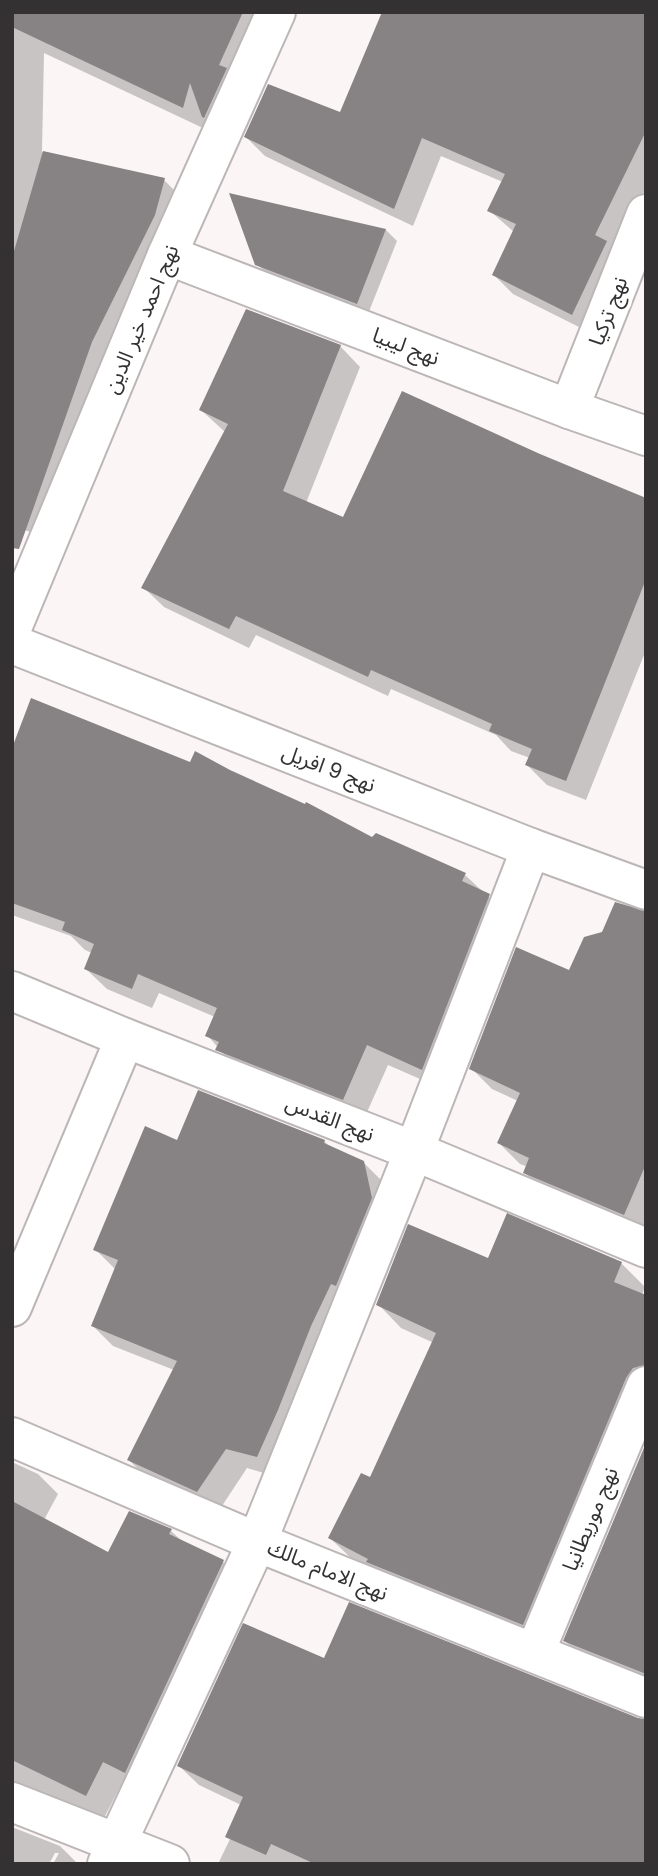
<svg xmlns="http://www.w3.org/2000/svg" width="658" height="1876" font-family="Poppins,'Noto Sans Arabic',sans-serif">
	<rect width="100%" height="100%" fill="#fbf5f6"/>
	<g fill="#0003">
		<polygon points="12,12 285,12 205,129 44,53 42,152 164,180 186,202 52,539 12,526"/>
		<polygon points="646,12 646,188 615,251 591,333 513,294 494,275 514,232 490,211 503,182 441,156 413,226 265,156 246,137 341,115"/>
		<polygon points="232,195 386,230 397,241 368,314 269,276 257,264"/>
		<polygon points="340,346 360,367 306,503 344,519 539,456 646,500 646,650 586,800 547,785 527,765 530,758 511,751 496,735 391,689 388,696 256,635 249,648 164,607 143,587 225,432 201,410"/>
		<polygon points="12,753 373,839 465,875 509,916 443,1089 388,1065 364,1119 238,1070 207,1035 215,1017 159,993 152,1008 107,989 86,969 92,953 85,950 71,936 12,915"/>
		<polygon points="646,922 646,1235 546,1193 525,1173 528,1167 520,1164 499,1143 518,1101 492,1089 471,1068 569,972"/>
		<polygon points="324,1141 331,1148 363,1162 384,1183 277,1477 247,1468 218,1512 149,1480 129,1460 174,1370 113,1346 93,1326 116,1270 95,1249 178,1142"/>
		<polygon points="489,1261 621,1263 645,1287 642,1295 646,1297 646,1409 546,1647 354,1561 330,1538 371,1480 434,1343 401,1328 378,1304"/>
		<polygon points="646,1448 646,1685 585,1660 565,1641"/>
		<polygon points="12,1462 38,1474 58,1494 44,1520 109,1555 130,1513 171,1531 183,1542 223,1562 243,1581 145,1792 123,1781 101,1824 12,1812"/>
		<polygon points="179,1766 646,1864 218,1864 230,1839 227,1836 241,1805 199,1785"/>
		<polygon points="12,1827 60,1846 78,1864 53,1864 59,1853 55,1853 49,1864 12,1864"/>
	</g>
	<g fill="#878283">
		<polygon points="12,12 243,12 219,65 227,68 204,118 202,117 190,83 183,108 12,27"/>
		<polygon points="382,12 646,12 646,131 595,235 607,241 572,315 492,275 516,224 487,211 505,174 422,138 394,209 244,137 268,84 340,112"/>
		<polygon points="43,151 165,178 155,215 92,342 19,549 12,548 12,258"/>
		<polygon points="229,193 386,229 357,304 255,265"/>
		<polygon points="246,309 341,345 283,491 343,517 402,391 540,454 646,498 646,579 566,781 525,765 532,749 489,731 492,724 371,670 368,677 236,616 229,629 141,588 228,424 199,410"/>
		<polygon points="31,698 190,762 195,751 230,770 305,804 306,802 372,837 376,833 466,873 462,881 490,894 422,1070 367,1045 343,1100 215,1050 219,1042 205,1036 217,1008 138,974 132,989 84,969 94,944 62,930 65,922 12,903 12,748"/>
		<polygon points="615,902 646,911 646,1164 624,1215 523,1173 529,1158 497,1143 520,1093 469,1069 516,947 569,970 584,937 602,932"/>
		<polygon points="198,1090 325,1140 324,1143 364,1161 372,1198 336,1286 331,1284 311,1326 278,1410 257,1457 226,1449 197,1492 127,1460 177,1361 91,1326 118,1260 93,1250 145,1126 177,1140"/>
		<polygon points="507,1213 622,1262 614,1282 646,1295 646,1365 633,1368 626,1378 523,1625 366,1562 368,1559 328,1538 361,1473 370,1477 436,1333 376,1305 408,1224 488,1258"/>
		<polygon points="646,1443 646,1674 563,1641"/>
		<polygon points="12,1501 108,1552 129,1511 172,1529 169,1534 224,1560 125,1773 103,1762 86,1796 12,1760"/>
		<polygon points="349,1602 638,1718 646,1719 646,1864 315,1864 271,1844 266,1855 225,1837 243,1797 177,1766 243,1623 324,1658"/>
	</g>
	<g fill="none" stroke-linecap="round" stroke-linejoin="round">
		<g stroke="#bcb6b7" stroke-width="42">
			<g id="minor">
				<polyline points="167,255 569,409 646,436"/>
				<polyline points="569,409 646,214"/>
				<polyline points="12,628 167,255 276,12"/>
				<polyline points="12,644 531,848 646,890"/>
				<polyline points="12,991 125,1038 414,1151 646,1248"/>
				<polyline points="12,1307 125,1038"/>
				<polyline points="12,1437 257,1542 646,1698"/>
				<polyline points="535,1652 646,1386"/>
				<polyline points="12,1802 170,1864"/>
				<polyline points="107,1864 257,1542 414,1151 531,848"/>
			</g>
		</g>
		<use href="#minor" stroke="#fff" stroke-width="38"/>
	</g>
	<g text-anchor="middle" dominant-baseline="central" stroke-width="7" stroke-linejoin="round" paint-order="stroke">
		<g font-size="21" fill="#333131" stroke="#fff">
			<text transform="translate(608 311) rotate(-69)">نهج تركيا</text>
			<text transform="translate(141 319) rotate(-67)">نهج احمد خير الدين</text>
			<text transform="translate(406 346) rotate(21)">نهج ليبيا</text>
			<text transform="translate(329 768) rotate(21)">نهج 9 افريل</text>
			<text transform="translate(330 1118) rotate(21)">نهج القدس</text>
			<text transform="translate(590 1519) rotate(-67)">نهج موريطانيا</text>
			<text transform="translate(328 1570) rotate(22)">نهج الامام مالك</text>
		</g>
	</g>
	<rect width="658" height="1876" fill="none" stroke="#333131" stroke-width="28"/>
</svg>
